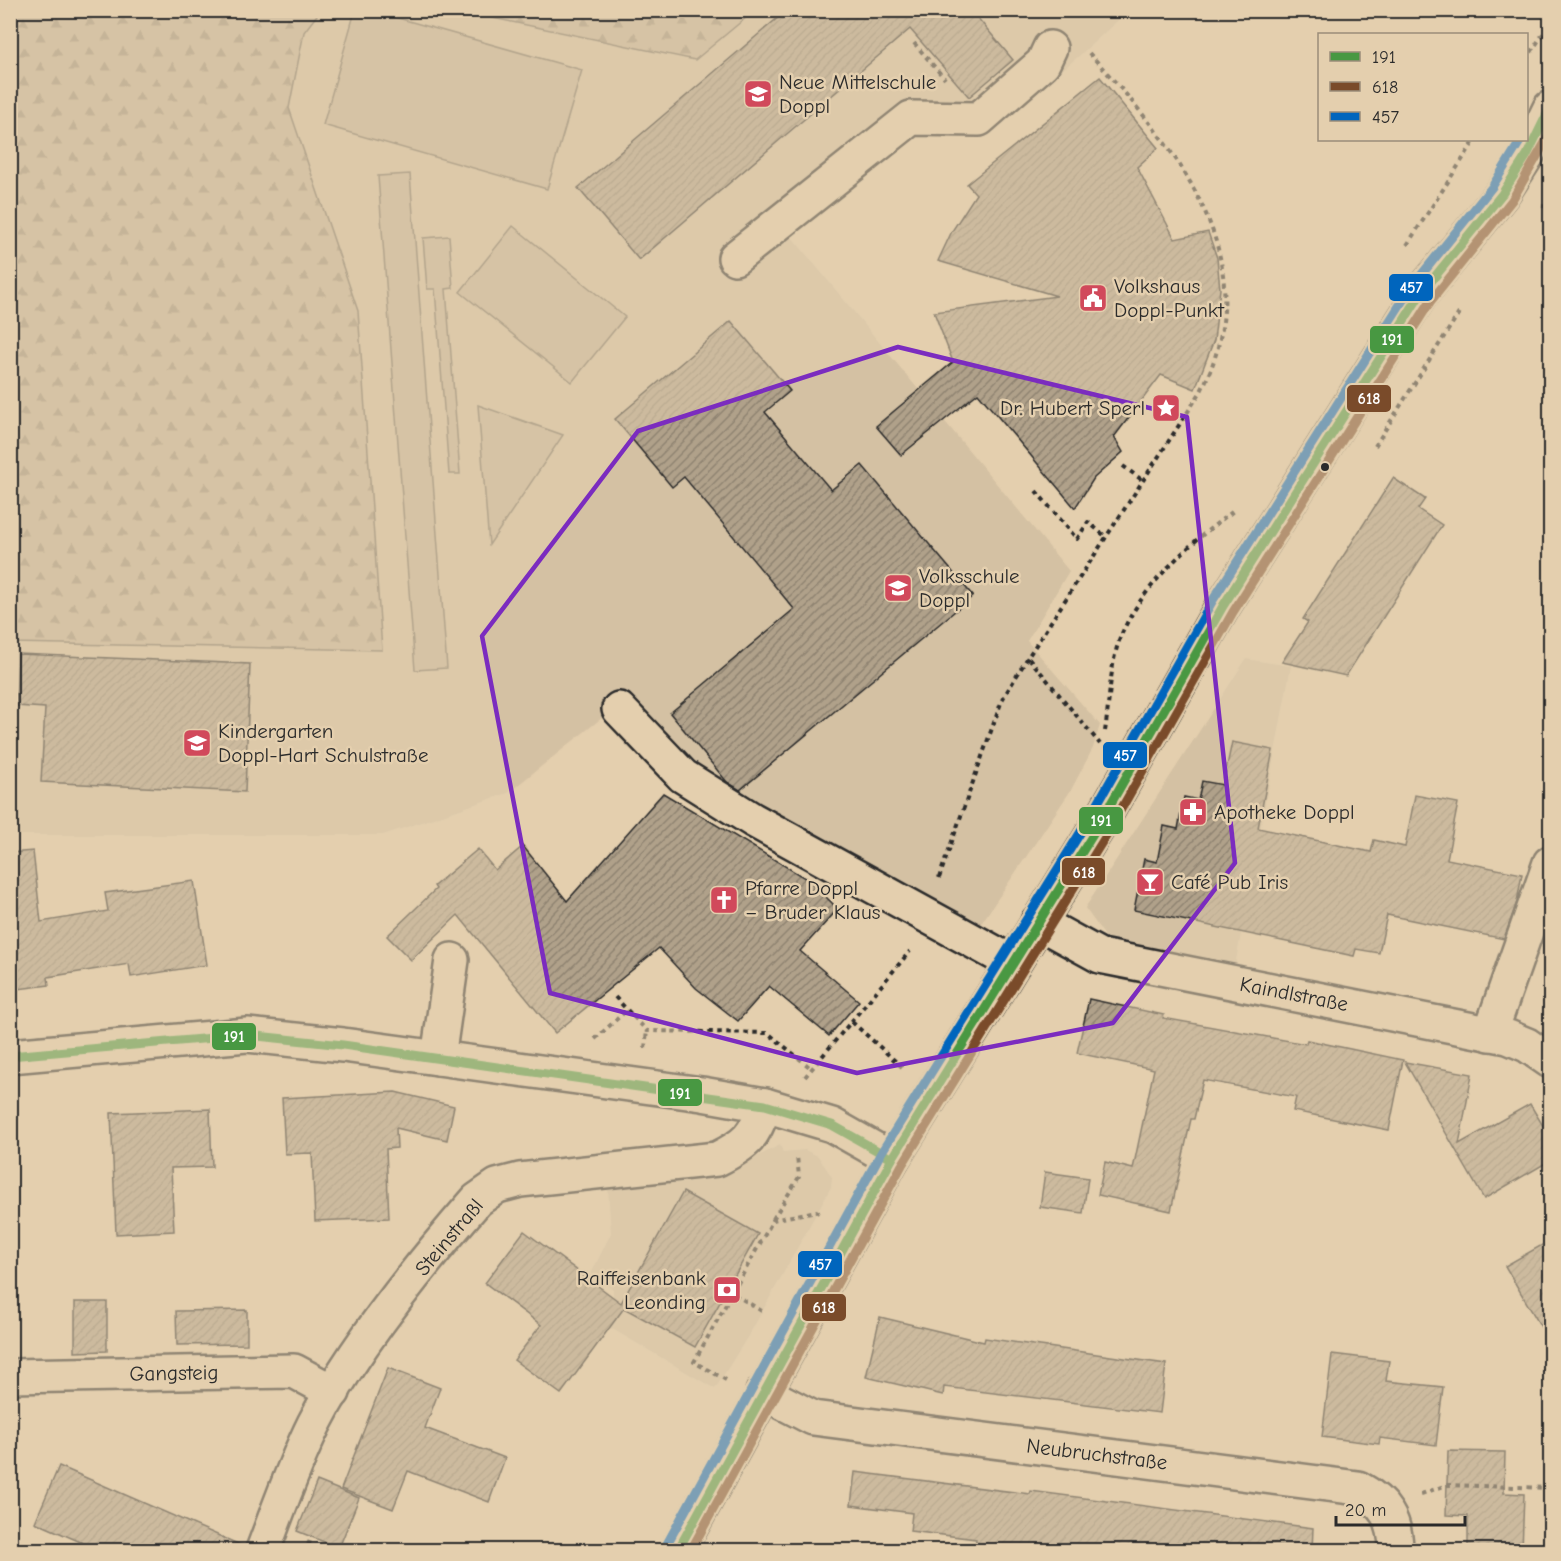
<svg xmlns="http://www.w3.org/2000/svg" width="1561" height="1561" font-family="'Comic Neue',sans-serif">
	<defs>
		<pattern id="forest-firs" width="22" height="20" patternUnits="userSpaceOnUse" patternTransform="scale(1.5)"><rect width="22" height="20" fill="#c6b499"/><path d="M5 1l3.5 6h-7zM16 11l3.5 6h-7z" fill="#a1937d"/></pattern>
		<pattern id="building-hatch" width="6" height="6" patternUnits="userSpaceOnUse" patternTransform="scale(1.5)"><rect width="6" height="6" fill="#b0a18a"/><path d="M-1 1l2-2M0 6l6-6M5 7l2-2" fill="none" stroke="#8f8371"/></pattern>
	</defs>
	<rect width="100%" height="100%" fill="#e4cfae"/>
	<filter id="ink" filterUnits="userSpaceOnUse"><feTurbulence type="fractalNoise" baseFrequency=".0167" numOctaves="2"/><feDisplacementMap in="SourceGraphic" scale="12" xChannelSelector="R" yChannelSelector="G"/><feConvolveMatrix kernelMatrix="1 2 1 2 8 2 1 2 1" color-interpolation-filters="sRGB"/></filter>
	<g filter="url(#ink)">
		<g fill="#d4c1a3">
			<polygon points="1125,10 1126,13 1080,55 1034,94 1019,77 930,127 791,236 1069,571 1027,641 1100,725 1093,748 1071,790 964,949 707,807 627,747 603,717 508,793 383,835 11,835 11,643 382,650 358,311 289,108 304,32 320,11 459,11 695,60 754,11"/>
			<polygon points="1246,659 1291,666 1235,966 1114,942 1105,936 1085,908"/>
			<polygon points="780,1145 783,1152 805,1150 818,1156 832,1177 831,1187 753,1328 715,1389 597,1320 613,1297 613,1289 591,1274 611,1233 608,1189 688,1179 733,1169"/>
		</g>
		<g fill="#c6b499" stroke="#787062" stroke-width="1.5">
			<polygon points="355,11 373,11 582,70 547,189 323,125"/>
			<polygon points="410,174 447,668 415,670 378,176"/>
			<polygon points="513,226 625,317 572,382 460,292"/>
			<polygon points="449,236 453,288 446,289 460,474 449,474 435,289 427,289 423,238"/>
			<polygon points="478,405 563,435 489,545"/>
		</g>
		<g fill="url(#forest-firs)" stroke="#787062" stroke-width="1.5">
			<polygon points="11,10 320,11 304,32 289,108 358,311 382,650 11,643"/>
			<polygon points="459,11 754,11 695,60"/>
		</g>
		<g fill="url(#building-hatch)" stroke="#2b2b2b" stroke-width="1.5">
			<polygon points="787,10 971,10 1013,60 969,97 910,29 639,260 578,188"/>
			<polygon points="1100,77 1158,148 1137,167 1175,239 1208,232 1217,258 1220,289 1214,340 1195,389 1161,375 1114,437 1123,452 1094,478 1075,508 978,393 901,455 876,426 953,362 934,312 1057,296 938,261 952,231 976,194 967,184"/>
			<polygon points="731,321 790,391 765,412 831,490 862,465 973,596 740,790 727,782 670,713 794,609 684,477 672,487 615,419"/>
			<polygon points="1393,478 1425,499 1418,509 1442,525 1346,676 1282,662 1308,622 1303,619"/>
			<polygon points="18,654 250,664 245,792 41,782 45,708 16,706"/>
			<polygon points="1232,742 1273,750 1258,828 1371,852 1374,840 1405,847 1415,795 1458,803 1447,859 1522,874 1517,902 1504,939 1387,915 1379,953 1356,949 1354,956 1134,910 1144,859 1157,862 1164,826 1178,829 1184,797 1198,800 1202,781 1223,785"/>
			<polygon points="663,793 810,881 838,909 800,951 859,1001 829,1036 769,986 738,1021 696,988 659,948 555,1033 458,915 411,960 387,936 436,889 434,886 478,849 495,870 523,846 567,901"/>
			<polygon points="33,851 41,922 108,911 105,893 194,881 207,965 131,977 129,964 48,977 49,985 10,990 10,853"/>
			<polygon points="1089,999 1164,1015 1163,1018 1306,1044 1307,1040 1403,1060 1389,1130 1293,1111 1296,1097 1203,1080 1194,1119 1191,1119 1171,1211 1098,1195 1105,1162 1133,1169 1154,1069 1077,1053"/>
			<polygon points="1405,1062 1472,1074 1459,1144 1530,1104 1551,1139 1551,1160 1484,1199"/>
			<polygon points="395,1092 454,1106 447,1140 396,1128 397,1148 386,1149 389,1218 315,1221 312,1153 285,1154 282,1098"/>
			<polygon points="210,1109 212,1167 171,1168 174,1231 116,1234 111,1113"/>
			<polygon points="1045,1172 1088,1178 1083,1213 1040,1207"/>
			<polygon points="683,1192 758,1234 695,1347 624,1308 561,1394 514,1360 541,1325 485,1283 524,1231 621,1303"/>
			<polygon points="1551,1240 1551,1344 1505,1266"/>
			<polygon points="75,1302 107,1302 107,1351 75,1352"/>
			<polygon points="247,1310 247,1344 177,1345 176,1311"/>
			<polygon points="880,1317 984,1342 985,1338 1166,1364 1160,1413 944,1387 943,1395 866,1377"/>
			<polygon points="1332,1354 1389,1361 1386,1381 1443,1387 1436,1445 1380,1438 1379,1444 1322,1437"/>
			<polygon points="388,1368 440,1388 425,1428 505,1458 489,1502 408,1471 393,1509 341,1489"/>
			<polygon points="1448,1451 1505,1452 1504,1493 1524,1494 1522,1551 1468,1551 1468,1516 1446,1515"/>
			<polygon points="59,1466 245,1547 245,1551 101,1551 35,1522"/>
			<polygon points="855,1472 1030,1494 1031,1491 1313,1528 1312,1551 975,1551 976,1539 910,1531 912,1513 851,1505"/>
			<polygon points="317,1481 359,1498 339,1548 297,1531"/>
		</g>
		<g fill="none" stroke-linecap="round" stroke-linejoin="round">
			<g stroke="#2b2b2b" stroke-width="38">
				<g id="minor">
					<polyline points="735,258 911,118 979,119 1043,63 1050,48"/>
					<polyline points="619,709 683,776 753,820 1013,963"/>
					<polyline points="1038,922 1100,956 1508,1037 1527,1045 1550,1061"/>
					<polyline points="1490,1034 1550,863"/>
					<polyline points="10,1056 247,1035 343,1045 702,1094 765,1105 832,1125 892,1159"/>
					<polyline points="438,1058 452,960"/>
					<polyline points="10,1376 294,1371 333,1392"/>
					<path d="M763 1392 813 1418 1358 1488C1384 1502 1396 1520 1396 1550"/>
					<path d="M263 1550C279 1508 294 1464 314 1424 353 1348 421 1264 477 1200L497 1186 520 1180 717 1159C747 1144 754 1137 765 1105"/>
					<polyline points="678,1550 892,1159 1097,828 1223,606 1420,295 1502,194 1527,155 1550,108"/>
				</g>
			</g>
			<g stroke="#2b2b2b" stroke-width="4" stroke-dasharray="4.5 4.5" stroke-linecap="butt">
				<polyline points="914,43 945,79"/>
				<path d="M1089 53C1176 148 1270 258 1200 393L1028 657 1100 744"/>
				<polyline points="1526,60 1550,23"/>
				<polyline points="1542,206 1550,207"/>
				<polyline points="1407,245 1475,140"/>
				<polyline points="1375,446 1459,313"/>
				<polyline points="1123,466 1142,480"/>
				<polyline points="1036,491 1077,539 1088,522 1105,536"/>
				<path d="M1105 731C1109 706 1110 668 1118 644 1135 592 1191 541 1235 510"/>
				<polyline points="939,878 1002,700 1028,657"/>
				<polyline points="615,997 647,1031 768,1033 812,1069"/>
				<polyline points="852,1022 902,1067"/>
				<polyline points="595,1039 627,1010"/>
				<polyline points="645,1048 647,1031"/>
				<polyline points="805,1077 910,951"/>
				<polyline points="773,1219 799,1177 797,1156"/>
				<polyline points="727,1290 765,1313"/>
				<polyline points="726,1380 694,1362 773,1220 816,1211 819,1213"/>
				<polyline points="1421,1494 1447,1485 1550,1488"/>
				<polyline points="307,1542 328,1550"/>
				<polyline points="635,1550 639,1542"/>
			</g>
			<use href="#minor" stroke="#e4cfae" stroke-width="33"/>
			<g stroke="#e4cfae" stroke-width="14">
				<g id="bus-1">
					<polyline points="10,1056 247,1035 343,1045 765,1105 832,1125 892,1159"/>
					<polyline points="678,1550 892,1159 1097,828 1223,606 1420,295 1502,194 1527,155 1550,108"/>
				</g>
			</g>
			<g stroke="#e4cfae" stroke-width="14">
				<polyline id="bus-2" points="691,1550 902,1165 1107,834 1233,612 1430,302 1512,200 1550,134"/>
			</g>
			<g stroke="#e4cfae" stroke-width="14">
				<polyline id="bus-3" points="667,1544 881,1153 1087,822 1213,600 1410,289 1492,187 1521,140"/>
			</g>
			<use href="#bus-1" stroke="#489842" stroke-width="9"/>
			<use href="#bus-2" stroke="#7a4b2a" stroke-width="9"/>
			<use href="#bus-3" stroke="#0065bd" stroke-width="9"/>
		</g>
	</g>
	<path d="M0 0H1561V1561H0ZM898 347 1187 417 1235 863 1113 1023 857 1073 550 993 482 636 638 431Z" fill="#e4cfae" fill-opacity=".55" fill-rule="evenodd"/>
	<path fill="none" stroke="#7b2cbf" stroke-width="4.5" stroke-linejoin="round" d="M898 347 1187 417 1235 863 1113 1023 857 1073 550 993 482 636 638 431Z"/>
	<defs>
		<g id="school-square" transform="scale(1.5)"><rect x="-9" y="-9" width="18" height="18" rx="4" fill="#d1495b" stroke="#e4cfae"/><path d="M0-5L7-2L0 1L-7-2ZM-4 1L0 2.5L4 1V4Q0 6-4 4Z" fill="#fff"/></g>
		<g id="civic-square" transform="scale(1.5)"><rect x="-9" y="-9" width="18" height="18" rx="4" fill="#d1495b" stroke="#e4cfae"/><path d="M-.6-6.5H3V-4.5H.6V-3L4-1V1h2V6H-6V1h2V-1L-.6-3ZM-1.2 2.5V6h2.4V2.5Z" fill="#fff"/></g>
		<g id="sight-square" transform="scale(1.5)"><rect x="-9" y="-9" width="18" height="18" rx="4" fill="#d1495b" stroke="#e4cfae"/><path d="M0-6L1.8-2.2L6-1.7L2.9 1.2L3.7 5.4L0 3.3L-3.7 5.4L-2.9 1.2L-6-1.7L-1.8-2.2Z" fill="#fff"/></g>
		<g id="pharmacy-square" transform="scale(1.5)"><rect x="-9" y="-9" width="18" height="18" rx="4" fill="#d1495b" stroke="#e4cfae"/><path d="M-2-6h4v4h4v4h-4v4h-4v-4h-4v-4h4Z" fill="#fff"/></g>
		<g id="bar-square" transform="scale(1.5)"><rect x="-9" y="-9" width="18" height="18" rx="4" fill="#d1495b" stroke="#e4cfae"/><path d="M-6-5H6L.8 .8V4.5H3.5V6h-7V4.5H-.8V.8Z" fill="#fff"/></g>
		<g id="church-square" transform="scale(1.5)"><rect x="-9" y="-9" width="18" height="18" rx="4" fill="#d1495b" stroke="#e4cfae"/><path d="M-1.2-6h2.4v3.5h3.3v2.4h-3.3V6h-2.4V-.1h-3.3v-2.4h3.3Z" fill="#fff"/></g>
		<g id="bank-square" transform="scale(1.5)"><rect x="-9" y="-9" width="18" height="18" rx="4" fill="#d1495b" stroke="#e4cfae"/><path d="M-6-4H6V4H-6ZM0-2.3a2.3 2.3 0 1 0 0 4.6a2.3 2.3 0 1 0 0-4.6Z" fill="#fff"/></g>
	</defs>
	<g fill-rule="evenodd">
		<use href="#school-square" x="758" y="94"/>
		<use href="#civic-square" x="1093" y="298"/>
		<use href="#sight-square" x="1166" y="408"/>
		<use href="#school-square" x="898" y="588"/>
		<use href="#school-square" x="197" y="743"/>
		<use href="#pharmacy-square" x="1193" y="812"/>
		<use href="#bar-square" x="1150" y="882"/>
		<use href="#church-square" x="724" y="900"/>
		<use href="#bank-square" x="727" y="1290"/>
	</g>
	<circle fill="#2b2b2b" stroke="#e4cfae" stroke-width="2" cx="1325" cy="467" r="5"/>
	<g text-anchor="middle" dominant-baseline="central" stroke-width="5" stroke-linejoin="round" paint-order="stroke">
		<g font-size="21" fill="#2b2b2b" stroke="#e4cfae" text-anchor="start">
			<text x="779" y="82">Neue Mittelschule<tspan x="779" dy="24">Doppl</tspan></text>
			<text x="1114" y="286">Volkshaus<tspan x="1114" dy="24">Doppl-Punkt</tspan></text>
			<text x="1145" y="408" text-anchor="end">Dr. Hubert Sperl</text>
			<text x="919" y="576">Volksschule<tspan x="919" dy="24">Doppl</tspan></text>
			<text x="218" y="731">Kindergarten<tspan x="218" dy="24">Doppl-Hart Schulstraße</tspan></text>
			<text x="1214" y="812">Apotheke Doppl</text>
			<text x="1171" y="882">Café Pub Iris</text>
			<text x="745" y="888">Pfarre Doppl<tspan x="745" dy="24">– Bruder Klaus</tspan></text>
			<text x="706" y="1278" text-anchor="end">Raiffeisenbank<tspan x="706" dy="24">Leonding</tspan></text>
		</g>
		<g font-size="21" fill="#2b2b2b" stroke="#e4cfae">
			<text transform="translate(1294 994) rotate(11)">Kaindlstraße</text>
			<text transform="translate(449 1237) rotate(-50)">Steinstraßl</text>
			<text transform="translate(174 1373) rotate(-1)">Gangsteig</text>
			<text transform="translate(1097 1454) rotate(7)">Neubruchstraße</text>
		</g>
	</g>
	<g stroke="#e4cfae" stroke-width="2">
		<rect x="1388" y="273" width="46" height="29" rx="6" fill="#0065bd"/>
		<rect x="1369" y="325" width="46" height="29" rx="6" fill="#489842"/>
		<rect x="1346" y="384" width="46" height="29" rx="6" fill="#7a4b2a"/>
		<rect x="1102" y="741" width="46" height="28" rx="6" fill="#0065bd"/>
		<rect x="1078" y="806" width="46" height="29" rx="6" fill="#489842"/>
		<rect x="1061" y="857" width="45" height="29" rx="6" fill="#7a4b2a"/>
		<rect x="211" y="1022" width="46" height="29" rx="6" fill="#489842"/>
		<rect x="657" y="1078" width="46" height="29" rx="6" fill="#489842"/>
		<rect x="797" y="1250" width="46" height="28" rx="6" fill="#0065bd"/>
		<rect x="801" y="1293" width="46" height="29" rx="6" fill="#7a4b2a"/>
	</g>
	<g font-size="16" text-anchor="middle" font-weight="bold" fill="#fff">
		<text x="1411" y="293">457</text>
		<text x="1392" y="345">191</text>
		<text x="1369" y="404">618</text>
		<text x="1125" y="761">457</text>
		<text x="1101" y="826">191</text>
		<text x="1084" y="878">618</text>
		<text x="234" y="1042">191</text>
		<text x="680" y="1099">191</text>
		<text x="820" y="1270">457</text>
		<text x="824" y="1313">618</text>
	</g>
	<rect width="1561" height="1561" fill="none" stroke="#e4cfae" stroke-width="36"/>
	<rect x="18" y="18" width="1525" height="1525" fill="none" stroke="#2b2b2b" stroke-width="2" filter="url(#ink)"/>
	<rect x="1318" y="33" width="210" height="108" fill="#e4cfae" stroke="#9a8d7a" stroke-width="1.5"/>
	<rect x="1330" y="52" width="30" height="9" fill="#489842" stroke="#9a8d7a" stroke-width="1.5"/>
	<text x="1372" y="63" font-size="18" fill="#2b2b2b">191</text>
	<rect x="1330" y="82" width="30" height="9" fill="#7a4b2a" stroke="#9a8d7a" stroke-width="1.5"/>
	<text x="1372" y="93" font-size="18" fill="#2b2b2b">618</text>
	<rect x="1330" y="112" width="30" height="9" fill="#0065bd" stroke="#9a8d7a" stroke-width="1.5"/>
	<text x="1372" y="123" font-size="18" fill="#2b2b2b">457</text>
	<path d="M1336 1516v9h129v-9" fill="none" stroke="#2b2b2b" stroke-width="3"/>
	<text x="1345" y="1516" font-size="18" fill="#2b2b2b" stroke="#e4cfae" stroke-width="4.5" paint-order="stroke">20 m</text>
</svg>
